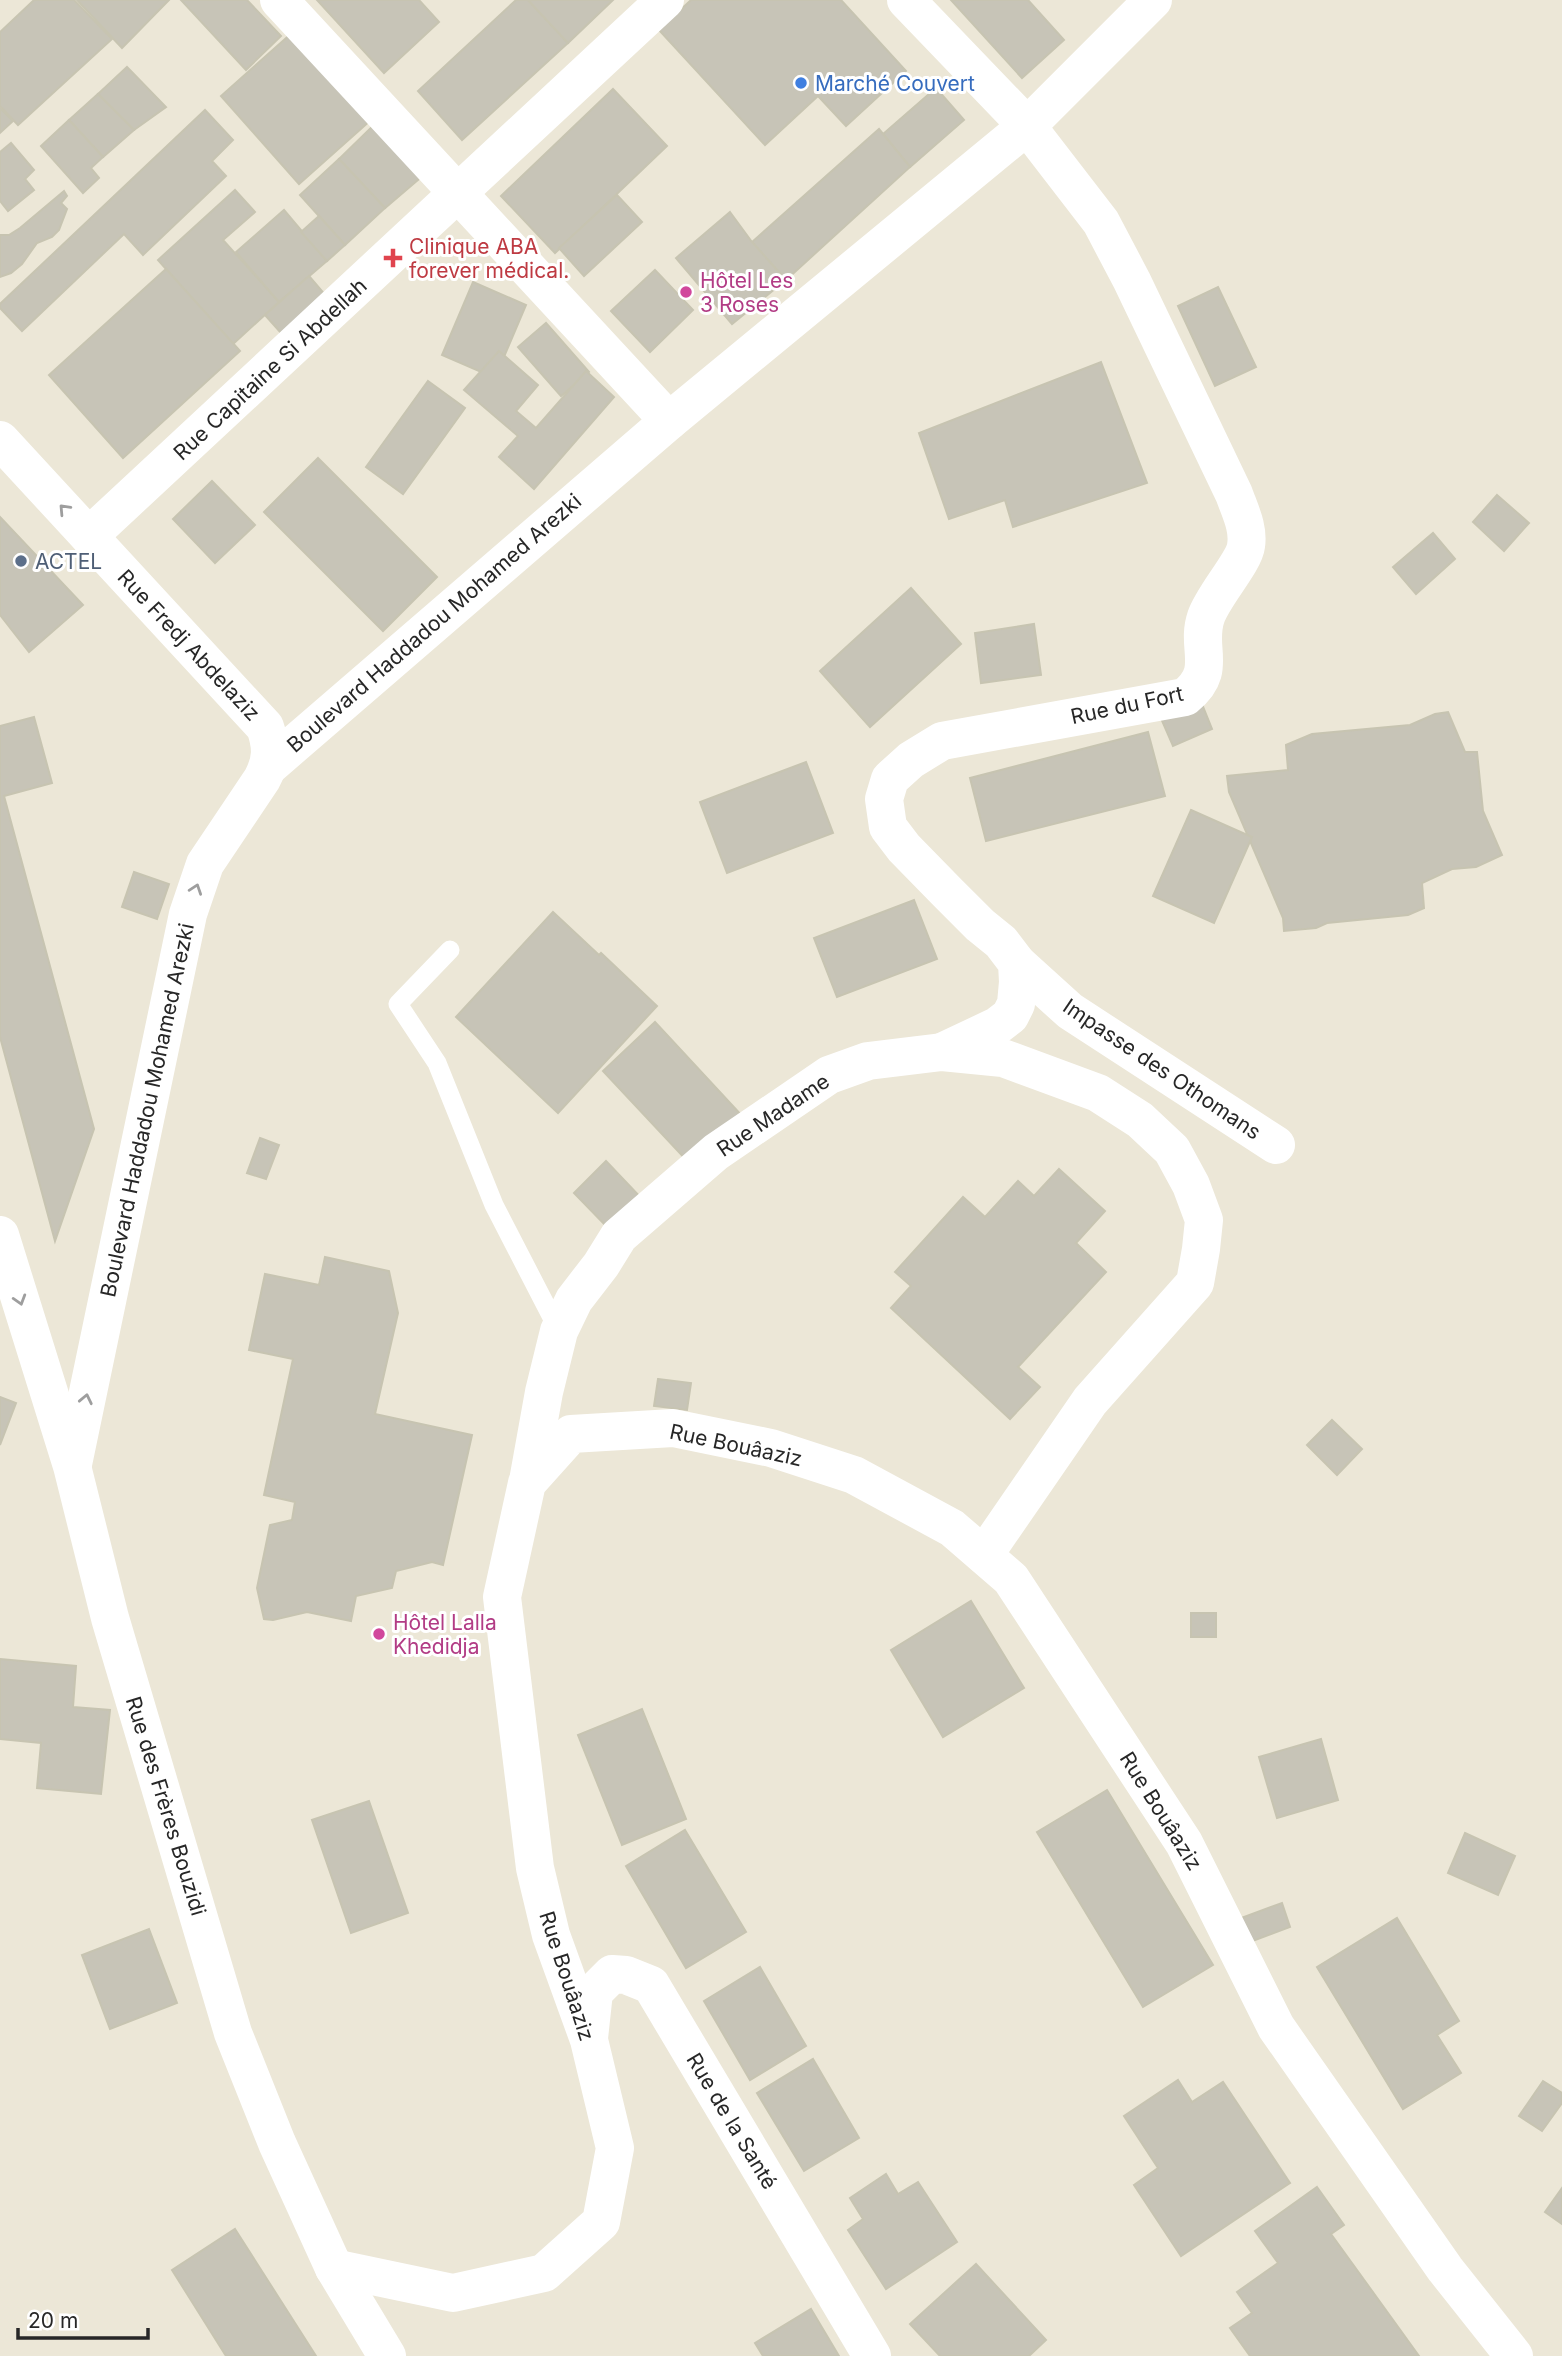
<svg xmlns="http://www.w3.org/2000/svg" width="1562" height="2356" font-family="Inter,sans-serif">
	<rect width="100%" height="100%" fill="#ece7d7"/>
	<g fill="#c7c4b7" stroke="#c7c4b1" stroke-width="2">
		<polygon points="34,0 74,0 112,39 18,125 0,106 0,32"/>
		<polygon points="77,0 169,0 122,48"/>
		<polygon points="181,0 247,0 281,36 246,70"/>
		<polygon points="317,0 419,0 439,22 384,73"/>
		<polygon points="516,0 528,0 568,43 462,140 418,91"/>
		<polygon points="528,0 613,0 568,43"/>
		<polygon points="691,0 841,0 906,71 846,126 818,96 765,145 659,30"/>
		<polygon points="951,0 1028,0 1064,40 1022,78"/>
		<polygon points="293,32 371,120 299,184 221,96"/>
		<polygon points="127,67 166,107 134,130 98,94"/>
		<polygon points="936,88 964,120 910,167 883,134"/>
		<polygon points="613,89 667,146 555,253 501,196"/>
		<polygon points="98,94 134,130 103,157 69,120"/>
		<polygon points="0,108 13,121 0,133"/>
		<polygon points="205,110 233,140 212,161 226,176 143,255 124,234 22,331 0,308 0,304"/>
		<polygon points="69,120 103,157 91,168 99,178 83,193 41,146"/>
		<polygon points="377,122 425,174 385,208 339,159"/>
		<polygon points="879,129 910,167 786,280 752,242"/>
		<polygon points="11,143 34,170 25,179 34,190 8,211 0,201 0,152"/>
		<polygon points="339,159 385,208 345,245 300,195"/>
		<polygon points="235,190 255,212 223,240 279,302 233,344 158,260"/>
		<polygon points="64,191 67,196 61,203 67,209 59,230 52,237 37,243 22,264 11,273 0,277 0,235 9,235 20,228"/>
		<polygon points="617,195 642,222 584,276 559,248"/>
		<polygon points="284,210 327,261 279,302 236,252"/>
		<polygon points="730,212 752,242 786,280 732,324 676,258"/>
		<polygon points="319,216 345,245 327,261 301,232"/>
		<polygon points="166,269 240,351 123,458 49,375"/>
		<polygon points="655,270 693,310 650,352 611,311"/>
		<polygon points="309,276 326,296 282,334 265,315"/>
		<polygon points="473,282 526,305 495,378 442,355"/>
		<polygon points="1218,287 1256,367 1215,386 1178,306"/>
		<polygon points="546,323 589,372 561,396 518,347"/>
		<polygon points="499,351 538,385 516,411 536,428 586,371 614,397 534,489 499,457 518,436 464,390"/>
		<polygon points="1101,362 1147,483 1013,527 1005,500 949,519 919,433"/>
		<polygon points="428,381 465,408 403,494 366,467"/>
		<polygon points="318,458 437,577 383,631 264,512"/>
		<polygon points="212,481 255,525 215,563 173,519"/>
		<polygon points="1497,495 1529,523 1504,551 1473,522"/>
		<polygon points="0,517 83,605 29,652 0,615"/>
		<polygon points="1433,533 1455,559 1416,594 1393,567"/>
		<polygon points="911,588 961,644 870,727 820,671"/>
		<polygon points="1034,624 1041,675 981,683 975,633"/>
		<polygon points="1200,699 1212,729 1173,746 1160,716"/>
		<polygon points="1448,712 1465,752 1477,752 1483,811 1502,855 1476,867 1452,869 1422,883 1424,908 1408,915 1327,923 1316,928 1284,931 1283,918 1229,792 1227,776 1288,770 1286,745 1312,734 1410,725 1435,714"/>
		<polygon points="34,717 52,783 4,796 94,1129 55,1241 0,1037 0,726"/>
		<polygon points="1148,732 1165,796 986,841 970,778"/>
		<polygon points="806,762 833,833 727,873 700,802"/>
		<polygon points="1191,810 1252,837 1214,923 1153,896"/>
		<polygon points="134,872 169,884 157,919 122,907"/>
		<polygon points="914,900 937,959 837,997 814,938"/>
		<polygon points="553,912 599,955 601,953 657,1006 558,1113 456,1017"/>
		<polygon points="655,1022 744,1118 692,1166 603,1071"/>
		<polygon points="260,1138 279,1145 266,1179 247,1173"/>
		<polygon points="606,1161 644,1201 612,1232 574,1193"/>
		<polygon points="1059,1169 1105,1211 1076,1243 1106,1272 1018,1367 1040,1387 1010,1419 891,1308 911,1286 895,1272 963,1197 985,1217 1018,1181 1034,1196"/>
		<polygon points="325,1257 389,1271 398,1313 375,1414 472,1435 443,1565 432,1562 396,1571 392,1588 356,1596 351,1621 307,1612 273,1620 264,1619 257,1588 270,1525 292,1520 295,1502 264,1495 293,1359 249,1350 265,1274 319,1285"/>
		<polygon points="658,1379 691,1383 687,1410 654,1406"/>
		<polygon points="0,1397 16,1403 0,1445"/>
		<polygon points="1332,1420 1362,1449 1337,1475 1307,1445"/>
		<polygon points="971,1601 1024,1688 943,1737 891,1650"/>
		<rect x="1191" y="1613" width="25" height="24"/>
		<polygon points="0,1659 76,1666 73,1707 110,1710 101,1794 37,1788 41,1743 0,1739"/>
		<polygon points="642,1709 686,1819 622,1845 578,1735"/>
		<polygon points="1321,1739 1338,1800 1277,1818 1259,1757"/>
		<polygon points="1107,1790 1213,1965 1143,2007 1037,1832"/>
		<polygon points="369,1801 408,1913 351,1933 312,1820"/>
		<polygon points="685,1830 746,1932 686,1968 626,1866"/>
		<polygon points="1465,1833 1515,1856 1498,1895 1448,1873"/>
		<polygon points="1282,1903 1290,1927 1242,1945 1233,1921"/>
		<polygon points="1397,1918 1459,2021 1437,2035 1461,2073 1403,2109 1317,1967"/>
		<polygon points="149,1929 177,2003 110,2029 82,1955"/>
		<polygon points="760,1967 806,2046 750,2080 704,2001"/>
		<polygon points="813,2059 859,2138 804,2171 757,2093"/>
		<polygon points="1178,2080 1192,2102 1223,2082 1290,2183 1181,2256 1134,2185 1158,2168 1124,2116"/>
		<polygon points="1543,2081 1562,2093 1562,2103 1542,2131 1519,2116"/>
		<polygon points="886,2174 898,2194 918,2182 957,2242 886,2289 848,2230 863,2219 850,2198"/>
		<polygon points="1317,2187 1344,2225 1331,2234 1419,2356 1250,2356 1230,2328 1252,2313 1237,2292 1278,2263 1255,2231"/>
		<polygon points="1562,2188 1562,2224 1545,2212"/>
		<polygon points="235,2229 316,2356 226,2356 172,2270"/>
		<polygon points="976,2264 1046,2340 1029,2356 940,2356 910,2324"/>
		<polygon points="811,2309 839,2356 763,2356 755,2343"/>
	</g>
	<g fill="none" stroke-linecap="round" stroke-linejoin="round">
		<polyline stroke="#fff" stroke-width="19" points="450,950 398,1004 437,1063 494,1205 559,1331"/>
		<g stroke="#fff" stroke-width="38">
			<polyline points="279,0 669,421"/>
			<path d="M906 0 1027 126 1101 222 1132 281 1234 494C1240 511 1249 528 1246 546 1244 562 1213 596 1206 617 1195 649 1219 670 1185 697L942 741 911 760 890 779 884 799 888 827 904 848 947 892 980 925 1001 942 1017 963 1018 982 1016 1004 1010 1016 997 1026 942 1052"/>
			<polyline points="89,536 665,0"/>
			<polyline points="268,767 669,421 1027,126 1153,0"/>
			<polyline points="1017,963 1070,1011 1276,1145"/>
			<polyline points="528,1481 544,1392 559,1331 574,1300 601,1265 619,1236 716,1152 829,1075 868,1061 942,1052 1003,1058 1098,1093 1140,1120 1172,1150 1191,1185 1204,1220 1201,1249 1195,1283 1090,1401 984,1555"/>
			<polyline points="589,2038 594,1992 612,1974 626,1975 651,1985 872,2356"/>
			<polyline points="334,2268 453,2293 544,2273 601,2222 615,2148 589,2040 551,1935 535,1868 502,1597 527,1483 571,1434 673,1428 771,1448 854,1475 952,1528 1011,1579 1184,1843 1276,2027 1445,2269 1514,2356"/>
		</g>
		<g stroke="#fff" stroke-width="38">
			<path d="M0 440 265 727C272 747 272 760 262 779L205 864 188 914 73 1464"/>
			<polyline points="0,1235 72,1466 110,1618 233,2033 277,2143 334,2268 387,2356"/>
		</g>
	</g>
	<defs><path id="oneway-chevron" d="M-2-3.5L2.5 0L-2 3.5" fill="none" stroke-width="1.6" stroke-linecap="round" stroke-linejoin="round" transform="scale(1.75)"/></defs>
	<g stroke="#9e9e9e">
		<use href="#oneway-chevron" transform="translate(64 509) rotate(-133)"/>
		<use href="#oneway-chevron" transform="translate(196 889) rotate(-71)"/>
		<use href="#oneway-chevron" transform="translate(20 1300) rotate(73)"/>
		<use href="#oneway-chevron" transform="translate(86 1399) rotate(-78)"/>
	</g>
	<circle fill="#3f7fe0" stroke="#fff" stroke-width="2.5" cx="801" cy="83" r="7"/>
	<path fill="#e0444e" stroke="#fff" stroke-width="2.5" d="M389.5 247.5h7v7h7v7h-7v7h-7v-7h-7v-7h7z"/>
	<g fill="#d1479c" stroke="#fff" stroke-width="2.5">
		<circle cx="686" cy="292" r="7"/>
		<circle cx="379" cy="1634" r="7"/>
	</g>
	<circle fill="#5c6f8a" stroke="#fff" stroke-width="2.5" cx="21" cy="561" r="7"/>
	<g text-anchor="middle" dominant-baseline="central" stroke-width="6" stroke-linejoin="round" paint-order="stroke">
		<g font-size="21" fill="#366cbe" stroke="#fff" text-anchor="start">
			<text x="815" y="83">Marché Couvert</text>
		</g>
		<g font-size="21" fill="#be3a42" stroke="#fff" text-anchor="start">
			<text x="409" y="246">Clinique ABA<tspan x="409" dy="24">forever médical.</tspan></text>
		</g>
		<g font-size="21" fill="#b23c85" stroke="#fff" text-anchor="start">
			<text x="700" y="280">Hôtel Les<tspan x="700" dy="24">3 Roses</tspan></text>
			<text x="393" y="1622">Hôtel Lalla<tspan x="393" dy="24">Khedidja</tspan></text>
		</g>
		<g font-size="21" fill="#272727" stroke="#fff">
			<text transform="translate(270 369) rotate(-43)">Rue Capitaine Si Abdellah</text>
			<text transform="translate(434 623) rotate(-41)">Boulevard Haddadou Mohamed Arezki</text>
			<text transform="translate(189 645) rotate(47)">Rue Fredj Abdelaziz</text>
			<text transform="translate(1127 705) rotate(-12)">Rue du Fort</text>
			<text transform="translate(1162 1069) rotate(34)">Impasse des Othomans</text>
			<text transform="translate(147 1110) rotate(-78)">Boulevard Haddadou Mohamed Arezki</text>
			<text transform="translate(773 1115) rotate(-34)">Rue Madame</text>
			<text transform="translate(736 1445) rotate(12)">Rue Bouâaziz</text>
			<text transform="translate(166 1806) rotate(73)">Rue des Frères Bouzidi</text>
			<text transform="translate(1161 1811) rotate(58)">Rue Bouâaziz</text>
			<text transform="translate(567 1976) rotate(72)">Rue Bouâaziz</text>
			<text transform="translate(732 2121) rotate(59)">Rue de la Santé</text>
		</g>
		<g font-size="21" fill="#4e5e75" stroke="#fff" text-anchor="start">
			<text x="35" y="561">ACTEL</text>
		</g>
	</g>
	<path d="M18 2328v10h130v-10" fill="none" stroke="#272727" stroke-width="3.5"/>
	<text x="28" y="2328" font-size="21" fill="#272727" stroke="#ffffff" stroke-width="5" paint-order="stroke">20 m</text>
</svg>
